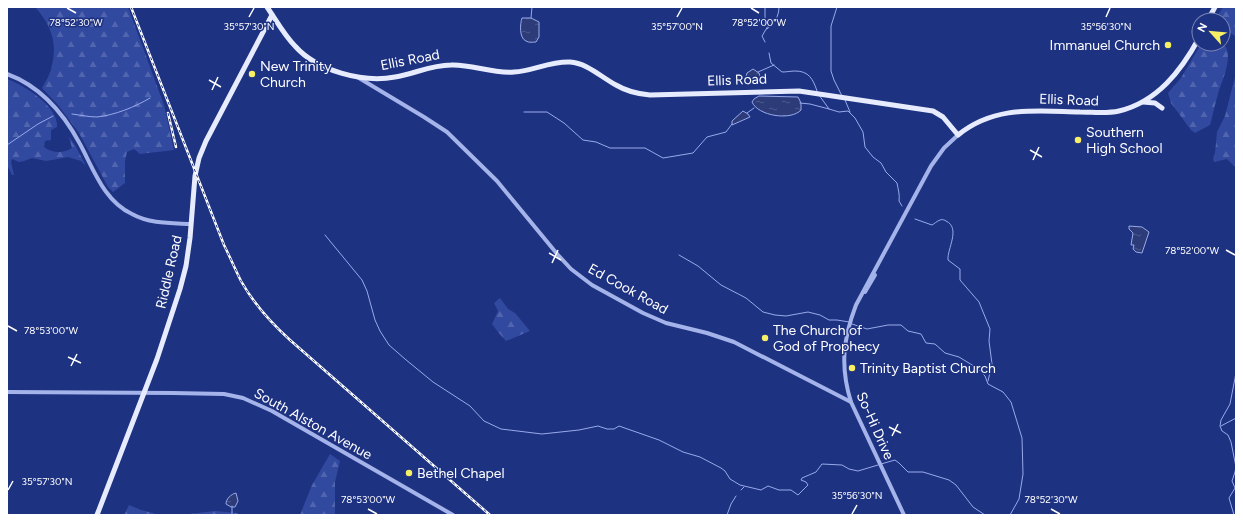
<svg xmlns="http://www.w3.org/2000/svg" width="1243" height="522" font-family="Figtree,sans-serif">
	<defs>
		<pattern id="forest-firs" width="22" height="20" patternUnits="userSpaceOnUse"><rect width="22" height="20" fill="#3249a0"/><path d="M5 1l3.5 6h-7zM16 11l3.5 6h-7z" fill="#5164ae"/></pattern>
		<pattern id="water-ripples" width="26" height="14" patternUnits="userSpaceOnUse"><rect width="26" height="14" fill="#2d3c78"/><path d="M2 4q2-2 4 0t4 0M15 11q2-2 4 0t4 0" fill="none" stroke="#4c598c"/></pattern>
	</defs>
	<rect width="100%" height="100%" fill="#1e3282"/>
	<g fill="url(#forest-firs)">
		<path d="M35 7H128L164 105 174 150 140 154 134 149 127 152 125 161V183L113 192 108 187 79 133 58 105 42 88C46 81 51 73 52 65 58 43 50 23 35 7Z"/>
		<polygon points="1223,7 1236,7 1236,37 1223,27 1223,20 1215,20"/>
		<path d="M1223 43C1235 55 1222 80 1218 94 1215 104 1213 114 1210 125L1195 133 1191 130 1171 103 1168 93 1181 78 1201 44Z"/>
		<polygon points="1236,73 1236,166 1234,166 1227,159 1214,162 1213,158 1215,153 1217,132 1225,116"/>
		<path d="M7 79C24 85 59 107 57 127L51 130V140L45 141 44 147C52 153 63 154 72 148L69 137 75 145 86 166 81 161 68 157 52 160 46 161 32 158 24 161 19 162 12 159 11 162 14 175H12L7 165Z"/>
		<polygon points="500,298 508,309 515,313 530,331 506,341 498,332 492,324 498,311 494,303"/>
		<polygon points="330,454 340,461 335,482 335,515 300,515 312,485"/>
		<polygon points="129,505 141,510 153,513 157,515 124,515"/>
		<polygon points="215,511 237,513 239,515 181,515"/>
	</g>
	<g fill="url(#water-ripples)" stroke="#98aaea">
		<path d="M522 18H531L539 22V37L536 42C533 42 529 43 526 41 519 38 520 24 522 18Z"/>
		<polygon points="753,69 759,73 760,76 758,80 746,77 747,73"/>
		<path d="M759 96 798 97 801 103V110C791 121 758 116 752 102L754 99Z"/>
		<polygon points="743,111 748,114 750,117 732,125 732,121"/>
		<polygon points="1129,226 1142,227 1149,232 1142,253 1136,252 1133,249 1134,245 1131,245 1133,233 1129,229"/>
		<path d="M236 493 238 501 235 507H231L226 504C226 499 231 494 236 493Z"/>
	</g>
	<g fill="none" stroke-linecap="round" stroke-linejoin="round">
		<g stroke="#98aaea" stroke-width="1">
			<polyline points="837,7 831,26 831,71 834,80 842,96"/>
			<polyline points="531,18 532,7"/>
			<path d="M767 29C775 23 779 16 779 7"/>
			<polyline points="765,42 762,36 768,26 765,18 765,7"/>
			<path d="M769 53 771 63 782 72C787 72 791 71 795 71 809 71 813 79 817 91"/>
			<polyline points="758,72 774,65"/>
			<path d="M819 95 829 109 839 112 848 111 855 118 863 132 865 147 873 157 881 163 886 172 897 183C898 189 900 195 899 201L902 206"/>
			<polyline points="845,100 850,112"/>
			<polyline points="800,103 810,104 829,109"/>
			<polyline points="524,112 547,112 564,123 583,140 596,142 610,148 645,148 663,158 693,153 707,137 726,132 732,124"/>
			<polyline points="747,113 754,108"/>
			<path d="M72 114C80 115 89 117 97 117 115 115 135 107 150 98"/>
			<polyline points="7,145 38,124 53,116"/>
			<path d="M915 219 932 225C934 224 937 221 940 220 942 219 945 220 946 221 961 228 947 249 948 260L960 269V280L979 302 990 329 989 341 992 364 988 381"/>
			<polyline points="325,235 362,280 367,291 375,320 380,331 389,345 405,359 433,382 470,406 484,421 501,429 542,434 579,430 598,426 607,429 614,429 619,426 659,440 683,452 700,457 721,468 725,471 730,479 740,485 761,490 768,486 779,490 791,490 798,495 808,485 806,482 801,480 802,478 816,472 822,464 842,465 849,469 858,471 878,465"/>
			<polyline points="679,255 698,266 721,285 746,298 763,312 775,315 786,316 808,312 820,315 829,320 837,320 849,322"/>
			<polyline points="852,324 867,329 888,325 901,325 908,331 921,334 926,343 935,344 945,353 959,357 977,368 985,376 988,384 1003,392 1011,402 1022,438 1023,474 1019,499 1010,515"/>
			<polyline points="1221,426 1236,418"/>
			<polyline points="881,464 895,460 899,463 908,472 923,472 949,480 956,485 973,507 985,515"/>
			<polyline points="741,490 744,487"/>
			<polyline points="232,515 232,506"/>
			<polyline points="727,515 731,504 736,496"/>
			<polyline points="1234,515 1229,498 1235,488 1232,481 1235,472 1236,467 1231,442 1228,435 1222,431 1220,426 1221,420 1230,404 1236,373"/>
		</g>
		<g stroke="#a4b3e9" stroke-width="4">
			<path d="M7 74C40 86 64 114 80 144 94 170 104 201 132 214 150 224 171 223 191 224"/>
			<polyline points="359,78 424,117 447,132 497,181 558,255 571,269 592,285 643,313 666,323 707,333 734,342 851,402"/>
			<polyline points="865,292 875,275"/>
			<polyline points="7,392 173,393 224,394 243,398 272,411 453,515"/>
			<path d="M904 515 851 402C840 367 843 339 856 305L931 166 944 148 958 135"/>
		</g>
		<g stroke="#e7ebfe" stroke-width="5">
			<path d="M267 7C276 20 284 35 295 46 317 71 363 83 395 77 414 74 431 65 451 65 472 64 492 74 514 72 533 71 550 61 570 62 587 63 601 77 616 85 626 91 638 94 650 95L799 91 933 111 943 117 958 135C995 105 1036 111 1080 112 1093 112 1106 114 1119 111 1157 102 1181 71 1199 38"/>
			<polyline points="1208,20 1215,7"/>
			<polyline points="1143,102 1155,103 1162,108"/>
			<polyline points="97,515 157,359 180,289 186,266 190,238 195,176 199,158 206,141 272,15"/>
		</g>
		<g stroke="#fff" stroke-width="2.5">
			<g id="rail">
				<path d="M131 7 224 245C230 257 235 269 241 281 254 304 271 323 290 340L490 515"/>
				<polyline points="168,113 176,147"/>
			</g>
		</g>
		<use href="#rail" stroke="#1e3282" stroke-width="1" stroke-dasharray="3" stroke-linecap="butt"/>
	</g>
	<path fill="none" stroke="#fff" stroke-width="1.5" d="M67 8 76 13M751 8 759 13M249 17 254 8M677 17 682 8M1106 17 1110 8M209 80 221 87M212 90 218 77M1030 150 1042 157M1033 160 1039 147M1226 250 1235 255M549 253 561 260M552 263 558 250M8 326 17 331M68 357 81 363M71 366 77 354M889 427 901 433M892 436 898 424M8 490 13 481M368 509 377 514M1051 509 1060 514M852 514 857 505"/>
	<g fill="#f7f064" stroke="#1e3282" stroke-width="1.5">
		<circle cx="1168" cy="45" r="4"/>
		<circle cx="252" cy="74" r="4"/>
		<circle cx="1078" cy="140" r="4"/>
		<circle cx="765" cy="338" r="4"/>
		<circle cx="852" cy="368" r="4"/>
		<circle cx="409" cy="473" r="4"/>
	</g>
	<g text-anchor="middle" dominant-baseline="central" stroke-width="3" stroke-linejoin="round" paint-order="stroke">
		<g font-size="14" fill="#fff" stroke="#1e3282" text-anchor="start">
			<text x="1160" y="45" text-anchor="end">Immanuel Church</text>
			<text x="260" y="66">New Trinity<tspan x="260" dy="16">Church</tspan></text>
			<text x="1086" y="132">Southern<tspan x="1086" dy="16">High School</tspan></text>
			<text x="773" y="330">The Church of<tspan x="773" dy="16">God of Prophecy</tspan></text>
			<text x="860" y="368">Trinity Baptist Church</text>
			<text x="417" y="473">Bethel Chapel</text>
		</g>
		<g font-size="14" fill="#fff" stroke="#1e3282">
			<text transform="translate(410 60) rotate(-11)">Ellis Road</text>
			<text transform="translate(737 80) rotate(-2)">Ellis Road</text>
			<text transform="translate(1069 100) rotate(2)">Ellis Road</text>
			<text transform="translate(169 272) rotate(-77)">Riddle Road</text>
			<text transform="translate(628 289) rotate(29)">Ed Cook Road</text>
			<text transform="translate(313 424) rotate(29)">South Alston Avenue</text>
			<text transform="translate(875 426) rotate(66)">So-Hi Drive</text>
		</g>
	</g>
	<g font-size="10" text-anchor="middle" fill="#fff" stroke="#1e3282" stroke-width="3" stroke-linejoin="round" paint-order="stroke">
		<text x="76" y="26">78°52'30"W</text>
		<text x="759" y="26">78°52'00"W</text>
		<text x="249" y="30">35°57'30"N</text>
		<text x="677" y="30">35°57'00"N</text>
		<text x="1106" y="30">35°56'30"N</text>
		<text x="1192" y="254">78°52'00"W</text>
		<text x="51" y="334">78°53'00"W</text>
		<text x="47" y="485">35°57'30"N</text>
		<text x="857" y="499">35°56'30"N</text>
		<text x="368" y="503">78°53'00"W</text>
		<text x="1051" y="503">78°52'30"W</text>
	</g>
	<rect width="1243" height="522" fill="none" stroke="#ffffff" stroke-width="16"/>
	<g transform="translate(1211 32) rotate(297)"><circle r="19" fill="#1e3282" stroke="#7884b4"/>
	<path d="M0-3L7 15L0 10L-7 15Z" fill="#f7f064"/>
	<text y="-6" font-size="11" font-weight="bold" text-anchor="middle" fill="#ffffff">N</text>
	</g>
</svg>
